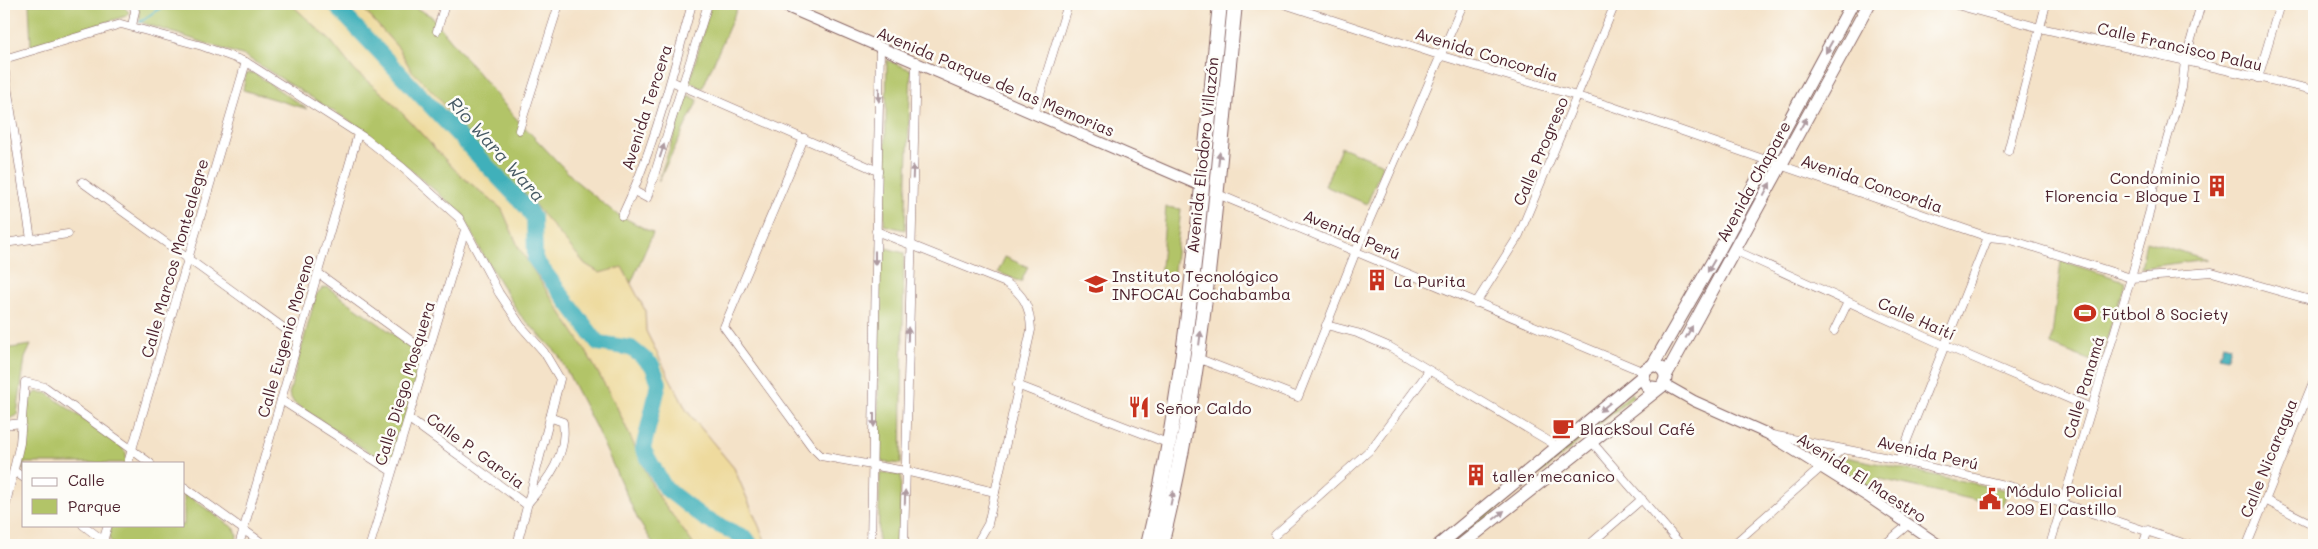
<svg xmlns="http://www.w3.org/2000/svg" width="2318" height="549" font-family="Mali,sans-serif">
	<rect width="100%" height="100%" fill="#fdfcf7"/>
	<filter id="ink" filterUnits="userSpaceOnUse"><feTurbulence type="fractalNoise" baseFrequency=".02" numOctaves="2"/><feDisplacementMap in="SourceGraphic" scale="10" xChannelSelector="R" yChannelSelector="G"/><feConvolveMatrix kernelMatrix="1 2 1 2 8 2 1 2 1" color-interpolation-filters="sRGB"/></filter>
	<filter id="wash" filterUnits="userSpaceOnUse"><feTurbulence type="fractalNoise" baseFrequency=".0096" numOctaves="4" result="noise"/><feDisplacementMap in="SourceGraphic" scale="20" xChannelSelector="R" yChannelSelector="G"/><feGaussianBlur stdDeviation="1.12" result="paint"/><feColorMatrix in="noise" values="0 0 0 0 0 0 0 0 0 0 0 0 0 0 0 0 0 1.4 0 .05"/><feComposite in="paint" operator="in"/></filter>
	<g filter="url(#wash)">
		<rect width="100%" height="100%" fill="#f4e2c8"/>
		<g fill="#b2c468" stroke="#7e724a">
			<polygon points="29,4 121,4 129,12 126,16 31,46"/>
			<polygon points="138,4 291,4 331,41 355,71 388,98 458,173 502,209 519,248 586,351 616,405 655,491 694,545 654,545 638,520 596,428 558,354 520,315 481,251 463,214 362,129 245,56 140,22"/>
			<polygon points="359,4 408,4 431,16 513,115 576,181 615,213 653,233 631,283 622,268 600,273 585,264 526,195 494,169 438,97 411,70 399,49"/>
			<polygon points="711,4 739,4 703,87 700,88 690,81"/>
			<polygon points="887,60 911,70 905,230 884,225"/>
			<polygon points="249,73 254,73 307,109 243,90 246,74"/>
			<polygon points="688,95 698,100 658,182"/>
			<polygon points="1341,147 1383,164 1367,204 1325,186"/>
			<polygon points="1166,207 1181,209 1173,280 1160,279"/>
			<polygon points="2146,241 2206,259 2141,268"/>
			<polygon points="879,246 904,253 901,464 882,462 878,455"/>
			<polygon points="1005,257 1028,267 1021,282 998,272"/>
			<polygon points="2061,261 2125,281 2099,364 2051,345"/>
			<polygon points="327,287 413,348 420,359 419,371 395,454 389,460 381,460 294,403 289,394 316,295 322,288"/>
			<polygon points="31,345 25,358 17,415 7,420 4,418 4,349"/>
			<polygon points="37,392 47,393 121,446 126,453 126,463 24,463 24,472 21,460 27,400"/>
			<polygon points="1632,393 1634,396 1454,545 1448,545"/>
			<polygon points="1841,456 2006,490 2007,493 2002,506 1880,479 1874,490 1831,465"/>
			<polygon points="880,473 901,475 899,545 878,545"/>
			<path d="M184 493 235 529 237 536 235 545H114C107 539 109 533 112 525H184Z"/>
		</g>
		<polygon fill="#eeda9e" stroke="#9c7c64" points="291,4 359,4 399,49 411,70 438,97 494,169 526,195 585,264 600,273 622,267 645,310 646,331 666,371 687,411 734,468 767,545 694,545 655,491 616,405 586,351 519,248 502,209 458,173 388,98 355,71 331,41"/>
		<polygon fill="#40b0ba" stroke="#456872" points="2223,344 2230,346 2227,358 2219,356"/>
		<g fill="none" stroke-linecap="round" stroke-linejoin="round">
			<polyline stroke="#40b0ba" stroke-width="2.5" points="140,22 166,4"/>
			<polyline stroke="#40b0ba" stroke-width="16" points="334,4 527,208 534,219 535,259 598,343 631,348 652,365 659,383 643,449 665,488 705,519 746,538 751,545"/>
		</g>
	</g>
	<g filter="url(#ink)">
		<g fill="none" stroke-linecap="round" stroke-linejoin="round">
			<g stroke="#866362" stroke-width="9">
				<g id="minor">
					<polyline points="1284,4 1442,56 1610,106 1988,237 2008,239 2131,278 2212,272 2314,301"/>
					<polyline points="1953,4 2040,28 2314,90"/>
					<polyline points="132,26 135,11 133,4"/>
					<polyline points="437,31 445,4"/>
					<polyline points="4,59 121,24 202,46 246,62 365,138 403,168 459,218 499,293 521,326 544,352 560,379 517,545"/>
					<polyline points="4,67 31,239"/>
					<polyline points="2258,78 2280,4"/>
					<polyline points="671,81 878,171"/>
					<polyline points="1034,114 1068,4"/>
					<polyline points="519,130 559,4"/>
					<polyline points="804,138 724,327 812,447 821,456 905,471 995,492"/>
					<polyline points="2008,151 2046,4"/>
					<polyline points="82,182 299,339"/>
					<polyline points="634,191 647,198 708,4"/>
					<polyline points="1215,193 1644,372"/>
					<path d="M622 216C654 149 672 75 692 4"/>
					<path d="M876 231 1006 283C1025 295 1030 308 1031 330L988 524 976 545"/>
					<polyline points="4,243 68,234"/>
					<polyline points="1734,250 1946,346 2091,408"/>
					<polyline points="318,273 428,353"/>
					<polyline points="1476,303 1519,235 1615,4"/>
					<polyline points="1326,325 1357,333 1390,347 1557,446"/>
					<polyline points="1834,331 1848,302"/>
					<polyline points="1197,358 1298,397 1356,251 1463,4"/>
					<polyline points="1017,385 1170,444"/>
					<polyline points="281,400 391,471"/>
					<polyline points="409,419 527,505"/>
					<polyline points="4,425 22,423"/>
					<polyline points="1772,435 1899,460 2012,487 2189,545"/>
					<polyline points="1591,441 1681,545"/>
					<polyline points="1899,460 1988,237"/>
					<polyline points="128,463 246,62"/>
					<polyline points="14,471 24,478"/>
					<polyline points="184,487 265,545"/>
					<polyline points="2265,500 2314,525"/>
					<path d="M528 503C548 480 568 454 563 422L549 417"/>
					<polyline points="4,512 20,443 25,382 45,387 150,463"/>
					<polyline points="83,525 109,545"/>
					<polyline points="1275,535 1372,448 1429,371"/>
					<polyline points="103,541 108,525"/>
					<polyline points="239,545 358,134"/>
					<polyline points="370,545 465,230"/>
					<polyline points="871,545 880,47"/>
					<polyline points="904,545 916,61"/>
					<polyline points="1589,545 1642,499"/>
					<polyline points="1733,545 1842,449"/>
					<polyline points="1884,545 1909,524"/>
					<polyline points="2050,545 2131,278 2150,210 2154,184 2182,88 2185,61 2201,4"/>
					<polyline points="2143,545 2148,530"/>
					<polyline points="2247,545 2314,380"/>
				</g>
			</g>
			<g stroke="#866362" stroke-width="12">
				<g id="tertiary">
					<polyline points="780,4 1201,186"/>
					<polyline points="1664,384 1694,401 1768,434 1870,498 1939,545"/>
				</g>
			</g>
			<g stroke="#866362" stroke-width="14">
				<g id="primary">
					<polyline points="1653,365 1722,245 1852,4"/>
					<polyline points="1666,375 1869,4"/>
					<polyline points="1439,545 1643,376"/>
					<path d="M1461 545 1662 386C1669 377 1665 367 1653 365L1645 370 1643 379 1648 387 1656 388"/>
				</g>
			</g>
			<g stroke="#866362" stroke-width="16">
				<g id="trunk">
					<path d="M1148 545C1190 368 1201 185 1220 4"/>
					<path d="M1161 545C1206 368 1216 185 1235 4"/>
				</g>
			</g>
			<use href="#minor" stroke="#fff" stroke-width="8"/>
			<use href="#tertiary" stroke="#fff" stroke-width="10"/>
			<use href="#primary" stroke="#fff" stroke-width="12"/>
			<use href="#trunk" stroke="#fff" stroke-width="14"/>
		</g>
		<defs><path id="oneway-solid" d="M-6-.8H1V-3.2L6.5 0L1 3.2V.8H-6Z" transform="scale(1.25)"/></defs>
		<g fill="#ae9aa0">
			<use href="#oneway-solid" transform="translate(1829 47) rotate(119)"/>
			<use href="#oneway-solid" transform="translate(879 95) rotate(91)"/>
			<use href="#oneway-solid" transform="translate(1803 124) rotate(-61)"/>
			<use href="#oneway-solid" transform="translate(662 151) rotate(-72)"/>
			<use href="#oneway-solid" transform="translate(1219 159) rotate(-84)"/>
			<use href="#oneway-solid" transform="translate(913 172) rotate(-88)"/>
			<use href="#oneway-solid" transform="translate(1767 189) rotate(-62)"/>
			<use href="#oneway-solid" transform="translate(875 258) rotate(90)"/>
			<use href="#oneway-solid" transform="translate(1711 266) rotate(120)"/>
			<use href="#oneway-solid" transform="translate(1689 332) rotate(-61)"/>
			<use href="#oneway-solid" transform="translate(908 334) rotate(-89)"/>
			<use href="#oneway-solid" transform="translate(1200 338) rotate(-83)"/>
			<use href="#oneway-solid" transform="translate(1605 407) rotate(141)"/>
			<use href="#oneway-solid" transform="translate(874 420) rotate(90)"/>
			<use href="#oneway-solid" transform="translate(905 497) rotate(-89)"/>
			<use href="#oneway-solid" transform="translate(1172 498) rotate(-78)"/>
			<use href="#oneway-solid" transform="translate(1499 515) rotate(-39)"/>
		</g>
	</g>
	<defs>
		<g id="building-bare" transform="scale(1.725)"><path d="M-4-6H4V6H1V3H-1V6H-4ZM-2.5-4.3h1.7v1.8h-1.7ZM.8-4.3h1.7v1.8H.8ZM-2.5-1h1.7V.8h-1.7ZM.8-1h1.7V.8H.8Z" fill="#c8321e" stroke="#fdfcf7" stroke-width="2.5" paint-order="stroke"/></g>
		<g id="university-bare" transform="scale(1.725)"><path d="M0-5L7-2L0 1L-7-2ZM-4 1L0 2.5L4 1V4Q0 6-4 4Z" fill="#c8321e" stroke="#fdfcf7" stroke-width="2.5" paint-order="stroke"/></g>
		<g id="stadium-bare" transform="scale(1.725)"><path d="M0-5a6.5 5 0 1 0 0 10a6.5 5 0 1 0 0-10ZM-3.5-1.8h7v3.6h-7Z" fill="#c8321e" stroke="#fdfcf7" stroke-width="2.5" paint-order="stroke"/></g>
		<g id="restaurant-bare" transform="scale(1.725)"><path d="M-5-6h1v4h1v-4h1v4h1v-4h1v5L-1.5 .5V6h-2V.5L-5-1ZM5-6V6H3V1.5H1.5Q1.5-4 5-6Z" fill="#c8321e" stroke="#fdfcf7" stroke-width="2.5" paint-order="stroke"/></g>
		<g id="cafe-bare" transform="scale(1.725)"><path d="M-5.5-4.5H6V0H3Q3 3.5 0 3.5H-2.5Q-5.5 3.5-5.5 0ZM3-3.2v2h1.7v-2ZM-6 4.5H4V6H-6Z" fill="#c8321e" stroke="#fdfcf7" stroke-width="2.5" paint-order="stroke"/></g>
		<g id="civic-bare" transform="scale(1.725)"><path d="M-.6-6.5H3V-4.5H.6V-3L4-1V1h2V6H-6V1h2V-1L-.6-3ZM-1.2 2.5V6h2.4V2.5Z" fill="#c8321e" stroke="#fdfcf7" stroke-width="2.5" paint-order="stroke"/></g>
	</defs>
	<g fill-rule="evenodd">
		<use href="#building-bare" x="2217" y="186"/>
		<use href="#building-bare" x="1377" y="280"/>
		<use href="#university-bare" x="1096" y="284"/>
		<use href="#stadium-bare" x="2085" y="313"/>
		<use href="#restaurant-bare" x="1139" y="407"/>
		<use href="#cafe-bare" x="1563" y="428"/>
		<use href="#building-bare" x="1476" y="475"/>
		<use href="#civic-bare" x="1990" y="499"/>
	</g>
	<g text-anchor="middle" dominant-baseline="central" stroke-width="5" stroke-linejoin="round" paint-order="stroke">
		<g font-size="16" fill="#4a1f2b" stroke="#fdfcf7">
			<text transform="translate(2180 46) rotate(13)">Calle Francisco Palau</text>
			<text transform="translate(1487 54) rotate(17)">Avenida Concordia</text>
			<text transform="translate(996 81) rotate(23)">Avenida Parque de las Memorias</text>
			<text transform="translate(646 107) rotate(-72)">Avenida Tercera</text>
			<text transform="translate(1540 151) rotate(-67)">Calle Progreso</text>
			<text transform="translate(1202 155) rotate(-84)">Avenida Eliodoro Villazón</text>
			<text transform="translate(1753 181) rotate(-61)">Avenida Chapare</text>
			<text transform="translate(1872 183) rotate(19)">Avenida Concordia</text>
			<text transform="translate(1352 234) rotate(23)">Avenida Perú</text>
			<text transform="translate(174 258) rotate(-74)">Calle Marcos Montealegre</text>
			<text transform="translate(1917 318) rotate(24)">Calle Haití</text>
			<text transform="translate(285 336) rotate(-74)">Calle Eugenio Moreno</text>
			<text transform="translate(404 383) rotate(-73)">Calle Diego Mosquera</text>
			<text transform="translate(2083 387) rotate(-73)">Calle Panamá</text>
			<text transform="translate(476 450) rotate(36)">Calle P. Garcia</text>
			<text transform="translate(1928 452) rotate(13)">Avenida Perú</text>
			<text transform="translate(2268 458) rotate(-68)">Calle Nicaragua</text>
			<text transform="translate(1862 477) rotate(33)">Avenida El Maestro</text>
		</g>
		<g font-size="16" fill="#4a1f2b" stroke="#fdfcf7" text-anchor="start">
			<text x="2200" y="177" text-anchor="end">Condominio<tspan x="2200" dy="18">Florencia - Bloque I</tspan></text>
			<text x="1112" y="275">Instituto Tecnológico<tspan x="1112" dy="18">INFOCAL Cochabamba</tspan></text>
			<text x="1394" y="280">La Purita</text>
			<text x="2102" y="313">Fútbol 8 Society</text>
			<text x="1156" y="407">Señor Caldo</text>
			<text x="1580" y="428">BlackSoul Café</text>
			<text x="1492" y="475">taller mecanico</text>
			<text x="2006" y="490">Módulo Policial<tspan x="2006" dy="18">209 El Castillo</tspan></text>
		</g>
		<g font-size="18" font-style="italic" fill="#465964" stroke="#fdfcf7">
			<text transform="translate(497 149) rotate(48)">Río Wara Wara</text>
		</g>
	</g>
	<rect width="2318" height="549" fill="none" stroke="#fdfcf7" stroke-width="20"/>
	<rect x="22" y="462" width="162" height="65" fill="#fdfcf7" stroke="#b5a4a5"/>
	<rect x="32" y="478" width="25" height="8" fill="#ffffff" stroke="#b5a4a5"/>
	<text x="68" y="486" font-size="15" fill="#4a1f2b">Calle</text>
	<rect x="32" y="499" width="25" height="15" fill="#b2c468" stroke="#b5a4a5"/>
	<text x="68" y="512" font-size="15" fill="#4a1f2b">Parque</text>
</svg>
